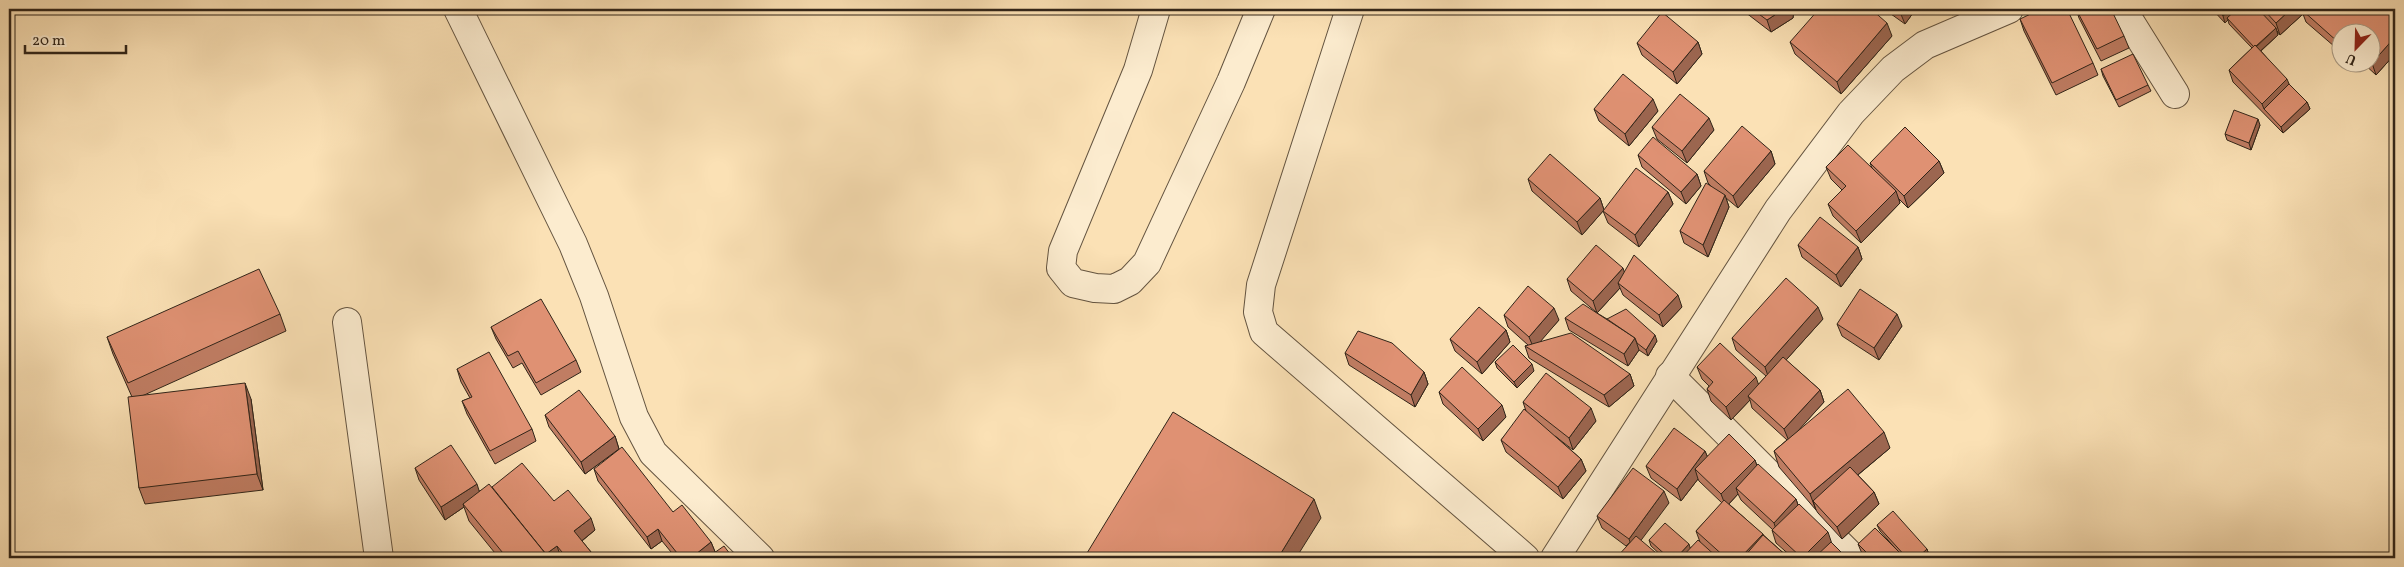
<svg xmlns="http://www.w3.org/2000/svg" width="2404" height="567" font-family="Vollkorn,serif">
	<rect width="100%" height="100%" fill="#fbe1b5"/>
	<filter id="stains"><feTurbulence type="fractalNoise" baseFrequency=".004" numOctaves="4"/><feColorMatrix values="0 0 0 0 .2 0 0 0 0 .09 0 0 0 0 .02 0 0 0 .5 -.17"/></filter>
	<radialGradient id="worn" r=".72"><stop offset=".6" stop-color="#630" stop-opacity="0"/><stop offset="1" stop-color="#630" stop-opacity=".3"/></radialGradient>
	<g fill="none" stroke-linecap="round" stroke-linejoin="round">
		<g stroke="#645440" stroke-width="30">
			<g id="minor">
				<polyline points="458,9 573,244 594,296 634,417 653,453 760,558"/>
				<polyline points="1156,9 1138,70 1063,251 1061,268 1073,283 1095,288 1114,289 1130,281 1147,263 1231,82 1261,9"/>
				<polyline points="1350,9 1261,285 1258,312 1264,332 1525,558"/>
				<polyline points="2122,9 2175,94"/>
				<polyline points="347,322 379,558"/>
				<polyline points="1670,376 1853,558"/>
				<polyline points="1555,558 1778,210 1851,113 1893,69 1925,45 2009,9"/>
			</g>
		</g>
		<use href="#minor" stroke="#fceccf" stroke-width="28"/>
	</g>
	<g fill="#c07d63" stroke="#312519">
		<polygon points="1741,9 1794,9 1793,18 1771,32"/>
		<polygon points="1884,9 1916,9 1905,24"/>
		<polygon points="1946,9 1959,9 1952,15"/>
		<polygon points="2076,9 2124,36 2129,48 2101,61 2079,18"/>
		<polygon points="2212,9 2389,9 2395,14 2395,54 2376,75 2362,62 2372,62 2342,32 2342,53 2306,22 2303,14 2280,35 2277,31 2278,35 2261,51 2289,84 2307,102 2310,109 2283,133 2233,82 2229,70 2252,48 2229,24 2228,20 2225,23"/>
		<polygon points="2020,19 2093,63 2098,75 2056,95 2024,31"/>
		<polygon points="1892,36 1841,94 1795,54 1790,42"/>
		<polygon points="1698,42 1702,54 1677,84 1642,55 1637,43"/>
		<polygon points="2101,69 2148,85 2151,91 2119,107 2103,76"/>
		<polygon points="1594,109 1658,111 1629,146 1599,121"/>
		<polygon points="2260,125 2251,150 2227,140 2225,134"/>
		<polygon points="1652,127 1714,130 1687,163 1657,139"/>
		<polygon points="1771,151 1775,164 1738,208 1726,198 1729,207 1708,257 1684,243 1680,231 1711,186 1708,183 1704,171"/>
		<polygon points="1638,155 1697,174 1701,186 1686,204 1642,167"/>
		<polygon points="1939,161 1944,173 1908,208 1899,199 1900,203 1861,243 1833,216 1828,204 1842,190 1831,179 1826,167 1872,168 1870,163"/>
		<polygon points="1528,179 1600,198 1604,210 1668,192 1673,204 1639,247 1608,223 1603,211 1582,235 1532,191"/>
		<polygon points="1798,245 1858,247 1862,259 1841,287 1802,257"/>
		<polygon points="1624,272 1682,307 1663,327 1623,295 1620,288 1597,313 1607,319 1657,341 1648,356 1639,350 1628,366 1569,330 1565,318 1596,312 1571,291 1567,279"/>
		<polygon points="280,314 286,331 142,396 251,399 263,490 145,504 139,488 132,397 113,354 107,337"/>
		<polygon points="1504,315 1559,320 1540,341 1630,374 1634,386 1609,407 1529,358 1525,346 1528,345 1508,327"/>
		<polygon points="1823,319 1786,360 1820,390 1824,402 1800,428 1890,448 1858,475 1874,492 1879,504 1842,539 1818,513 1816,510 1779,467 1774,451 1787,440 1752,408 1750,400 1731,420 1711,401 1707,389 1709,386 1702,379 1697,367 1759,384 1766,376 1736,350 1732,338"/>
		<polygon points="1837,324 1902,326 1879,360 1842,336"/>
		<polygon points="491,327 576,360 581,372 541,395 522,363 513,368 496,339"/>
		<polygon points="1506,330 1510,342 1482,374 1455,351 1450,339"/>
		<polygon points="1345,353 1424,372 1428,384 1415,407 1349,365"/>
		<polygon points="1495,362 1534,371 1517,388 1497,368"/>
		<polygon points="457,369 532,429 536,441 495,464 467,414 462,401 470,398 461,382"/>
		<polygon points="1439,392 1506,417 1483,441 1443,404"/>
		<polygon points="1523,402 1596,421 1573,450 1555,436 1581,459 1586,471 1563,499 1506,452 1501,440 1526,411"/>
		<polygon points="545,415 615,436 619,449 585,474 549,427"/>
		<polygon points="1705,451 1707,456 1755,460 1757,466 1796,499 1798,505 1831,542 1847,558 1793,558 1776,543 1772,530 1773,530 1741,500 1738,494 1729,504 1789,558 1664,558 1651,546 1649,540 1690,548 1700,542 1696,531 1722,503 1699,481 1698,479 1681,501 1651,478 1646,466"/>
		<polygon points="415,468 479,491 492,487 554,501 595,530 582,541 596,558 499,558 469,521 464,507 445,520 419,480"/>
		<polygon points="594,469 673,512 711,542 715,552 733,558 676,558 662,541 651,549 598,481"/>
		<polygon points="1669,503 1626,546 1602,528 1597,516"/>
		<polygon points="1877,525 1927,549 1929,555 1926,558 1865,558 1863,556 1858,544 1895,548 1880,531"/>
	</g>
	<g fill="#9c6650" stroke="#312519">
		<polygon points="1784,9 1794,9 1793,18 1771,32 1767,20"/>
		<polygon points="1902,9 1916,9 1905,24 1900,12"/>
		<polygon points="1950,9 1959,9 1952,15"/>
		<polygon points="2231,9 2238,9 2227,18 2228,20 2225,23 2223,16"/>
		<polygon points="2291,9 2309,9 2302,10 2303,14 2280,35 2276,23"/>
		<polygon points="1887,23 1892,36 1841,94 1837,82"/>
		<polygon points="2276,28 2278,35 2257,54 2255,48"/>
		<polygon points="2395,37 2395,54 2376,75 2372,63"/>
		<polygon points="2342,38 2342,50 2338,42"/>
		<polygon points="1698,42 1702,54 1677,84 1673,72"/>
		<polygon points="2287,79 2292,91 2264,109 2262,104"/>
		<polygon points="1653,99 1658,111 1629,146 1625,134"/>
		<polygon points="2307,102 2310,109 2283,133 2281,127"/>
		<polygon points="1709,118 1714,130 1687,163 1682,151"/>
		<polygon points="2258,119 2260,125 2251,150 2249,143"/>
		<polygon points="1771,151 1775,164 1738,208 1733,196"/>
		<polygon points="1939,161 1944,173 1908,208 1904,196"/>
		<polygon points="1697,174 1701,186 1686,204 1681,192"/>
		<polygon points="1896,191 1900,203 1861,243 1856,231"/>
		<polygon points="1668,192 1673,204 1639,247 1635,235"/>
		<polygon points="1725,195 1729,207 1708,257 1703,245"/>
		<polygon points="1600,198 1604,210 1582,235 1577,222"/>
		<polygon points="1858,247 1862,259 1841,287 1836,275"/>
		<polygon points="1623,268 1627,280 1618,283 1620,288 1597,313 1593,301"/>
		<polygon points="1678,295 1682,307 1663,327 1659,315"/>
		<polygon points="1818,307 1823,319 1769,379 1765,367"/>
		<polygon points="1554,308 1559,320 1534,349 1529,337"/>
		<polygon points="1897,314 1902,326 1879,360 1874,348"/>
		<polygon points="1506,330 1510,342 1482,374 1477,362"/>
		<polygon points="1655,335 1657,341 1648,356 1646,350"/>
		<polygon points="1635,338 1639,350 1628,366 1624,354"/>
		<polygon points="1532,364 1534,371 1517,388 1514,382"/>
		<polygon points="1424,372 1428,384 1415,407 1411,395"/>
		<polygon points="1630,374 1634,386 1609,407 1604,395"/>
		<polygon points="1756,377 1760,389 1748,396 1750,400 1731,420 1726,407"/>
		<polygon points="245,383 251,399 263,490 257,474"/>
		<polygon points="1820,390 1824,402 1789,441 1784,429"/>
		<polygon points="1502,405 1506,417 1483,441 1478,429"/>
		<polygon points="1591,408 1596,421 1573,450 1569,438"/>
		<polygon points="1884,432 1890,448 1819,507 1813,501 1816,510 1810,494"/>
		<polygon points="615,436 619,449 585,474 581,462"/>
		<polygon points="1705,451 1710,463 1695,469 1698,479 1681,501 1677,489"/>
		<polygon points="1581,459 1586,471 1563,499 1558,487"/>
		<polygon points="1755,460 1759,472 1736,488 1738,494 1726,507 1721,494"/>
		<polygon points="477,484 481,497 463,504 464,507 445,520 441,507"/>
		<polygon points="1664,491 1669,503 1633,551 1629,539"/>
		<polygon points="1874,492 1879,504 1842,539 1837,527"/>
		<polygon points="1314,499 1321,518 1296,558 1278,558"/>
		<polygon points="1796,499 1800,511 1778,535 1774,523"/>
		<polygon points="591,518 595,530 579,543 574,531"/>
		<polygon points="658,529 662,541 651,549 647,537"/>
		<polygon points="1828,532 1832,544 1818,558 1802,558"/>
		<polygon points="1763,534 1767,546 1756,558 1740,558"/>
		<polygon points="711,542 716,554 711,558 691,558"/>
		<polygon points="1689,544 1691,551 1685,558 1676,558"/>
		<polygon points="557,546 561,558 547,558 546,554"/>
		<polygon points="1927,549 1929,555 1926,558 1917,558"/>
	</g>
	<g fill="#df9173" stroke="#312519">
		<polygon points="1752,9 1784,9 1767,20"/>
		<polygon points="1819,9 1871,9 1887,23 1837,82 1790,42"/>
		<polygon points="1896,9 1902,9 1900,12"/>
		<polygon points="2041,9 2067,9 2093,63 2052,83 2020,19"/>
		<polygon points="2076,9 2111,9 2124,36 2097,49"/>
		<polygon points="2216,9 2231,9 2223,16"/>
		<polygon points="2237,9 2258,9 2276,28 2256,46 2255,45 2254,47 2227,18"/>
		<polygon points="2263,9 2291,9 2276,23"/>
		<polygon points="2303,9 2389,9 2395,14 2395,37 2372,63 2371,62 2372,32 2342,32 2342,38 2338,42 2302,10"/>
		<polygon points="1662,12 1698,42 1673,72 1637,43"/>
		<polygon points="2255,45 2287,79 2262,104 2229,70"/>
		<polygon points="2133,54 2148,85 2116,100 2101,69"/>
		<polygon points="1623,74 1653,99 1625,134 1594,109"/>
		<polygon points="2289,84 2307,102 2281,127 2264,109"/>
		<polygon points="1680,94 1709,118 1682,151 1652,127"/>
		<polygon points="2234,110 2258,119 2249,143 2225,134"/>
		<polygon points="1742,126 1771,151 1733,196 1704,171"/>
		<polygon points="1905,127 1939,161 1904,196 1870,163"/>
		<polygon points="1653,137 1697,174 1681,192 1638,155"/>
		<polygon points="1848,145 1896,191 1856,231 1828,204 1846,186 1826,167"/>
		<polygon points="1550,154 1600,198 1577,222 1528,179"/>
		<polygon points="1636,168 1668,192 1635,235 1603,211"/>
		<polygon points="1706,183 1725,195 1703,245 1680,231"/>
		<polygon points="1820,217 1858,247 1836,275 1798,245"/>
		<polygon points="1596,245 1623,268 1593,301 1567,279"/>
		<polygon points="1634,255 1678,295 1659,315 1618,283"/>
		<polygon points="259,269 280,314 128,383 107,337"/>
		<polygon points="1786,278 1818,307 1765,367 1732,338"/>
		<polygon points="1528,286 1554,308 1529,337 1504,315"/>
		<polygon points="1860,289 1897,314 1874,348 1837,324"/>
		<polygon points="541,299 576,360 536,383 518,351 508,356 491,327"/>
		<polygon points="1583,304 1635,338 1624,354 1565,318"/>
		<polygon points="1479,307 1506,330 1477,362 1450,339"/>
		<polygon points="1626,309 1655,335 1646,350 1637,343 1635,338 1607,319"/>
		<polygon points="1358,331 1392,343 1424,372 1411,395 1345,353"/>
		<polygon points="1571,333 1630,374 1604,395 1525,346"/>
		<polygon points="1720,343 1756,377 1726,407 1707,389 1713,382 1697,367"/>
		<polygon points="1513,345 1532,364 1514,382 1495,362"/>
		<polygon points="489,352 532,429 490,451 462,401 472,397 457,369"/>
		<polygon points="1783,357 1820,390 1784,429 1748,396"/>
		<polygon points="1462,367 1502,405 1478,429 1439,392"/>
		<polygon points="1546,373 1591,408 1569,438 1523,402"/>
		<polygon points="245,383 257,474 139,488 128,397"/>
		<polygon points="1848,389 1884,432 1810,494 1774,451"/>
		<polygon points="579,390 615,436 581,462 545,415"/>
		<polygon points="1524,409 1581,459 1558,487 1501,440"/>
		<polygon points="1173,412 1314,499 1278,558 1084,558"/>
		<polygon points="1674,428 1705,451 1677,489 1646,466"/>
		<polygon points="1729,434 1755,460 1721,494 1695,469"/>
		<polygon points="451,445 477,484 441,507 415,468"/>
		<polygon points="622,447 673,512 682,505 711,542 691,558 681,558 658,529 647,537 594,469"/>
		<polygon points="522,463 554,501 568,490 591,518 574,531 595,557 593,558 567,558 557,546 546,554 492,487"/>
		<polygon points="1758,464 1796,499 1774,523 1736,488"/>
		<polygon points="1850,467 1874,492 1837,527 1813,501"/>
		<polygon points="1633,468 1664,491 1629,539 1597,516"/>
		<polygon points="489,484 549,558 507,558 463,504"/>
		<polygon points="1724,500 1763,534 1740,558 1726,558 1696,531"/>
		<polygon points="1799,504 1828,532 1802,558 1772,530"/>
		<polygon points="1893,511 1927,549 1917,558 1907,558 1877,525"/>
		<polygon points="1665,523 1689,544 1676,558 1669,558 1649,540"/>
		<polygon points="1875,528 1905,558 1872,558 1858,544"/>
		<polygon points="1763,535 1789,558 1743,558"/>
		<polygon points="1636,536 1662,558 1616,558"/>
		<polygon points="1698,540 1718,558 1681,558"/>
		<polygon points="1831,542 1847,558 1814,558"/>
		<polygon points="724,546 733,558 707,558"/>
	</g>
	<rect width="2404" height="567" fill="none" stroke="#fbe1b5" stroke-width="30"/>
	<rect x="10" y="10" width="2384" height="547" fill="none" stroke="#312519" stroke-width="2.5"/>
	<rect x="15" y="15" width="2374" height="537" fill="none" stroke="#312519"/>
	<g transform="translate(2356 48) rotate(203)"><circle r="24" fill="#fceccf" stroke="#ab9c86"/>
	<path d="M0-4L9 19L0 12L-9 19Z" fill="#8f2418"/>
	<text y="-8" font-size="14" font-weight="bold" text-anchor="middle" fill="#312519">U</text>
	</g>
	<path d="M25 45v8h101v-8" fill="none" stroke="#312519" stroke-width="2.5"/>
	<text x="32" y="45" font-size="15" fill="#312519" stroke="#fceccf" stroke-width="4" paint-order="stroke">20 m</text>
	<rect width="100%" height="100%" filter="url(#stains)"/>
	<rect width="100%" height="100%" fill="url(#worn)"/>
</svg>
